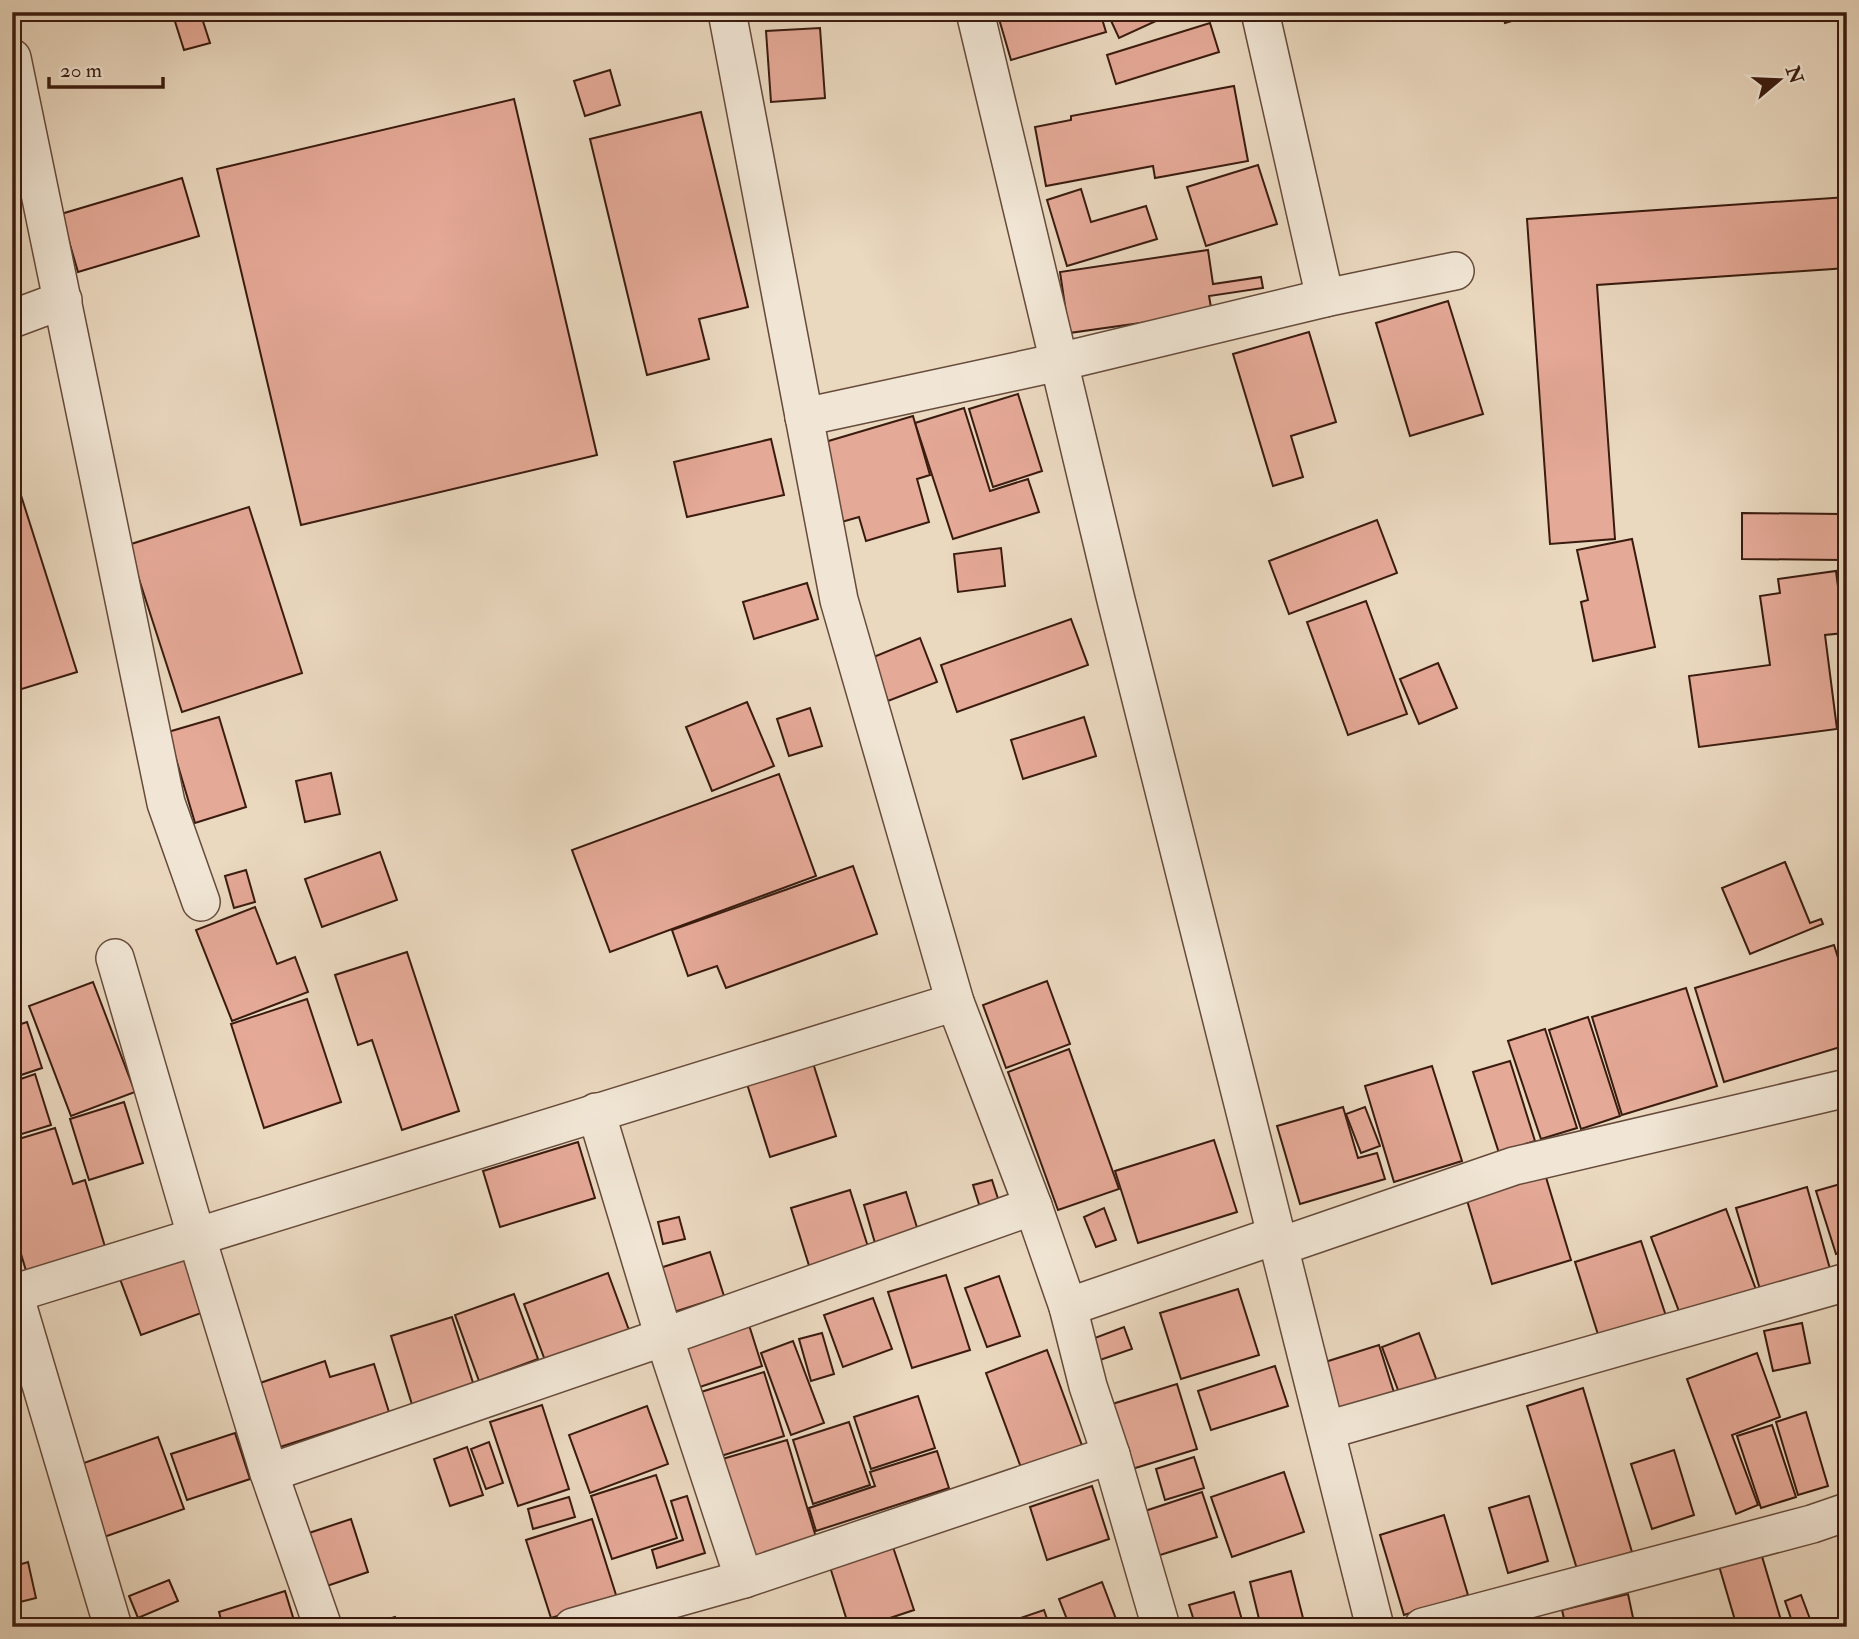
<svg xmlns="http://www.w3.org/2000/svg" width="1859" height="1639" font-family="'IM FELL Double Pica',serif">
	<rect width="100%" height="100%" fill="#ead8bf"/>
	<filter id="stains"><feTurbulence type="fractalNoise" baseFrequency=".00286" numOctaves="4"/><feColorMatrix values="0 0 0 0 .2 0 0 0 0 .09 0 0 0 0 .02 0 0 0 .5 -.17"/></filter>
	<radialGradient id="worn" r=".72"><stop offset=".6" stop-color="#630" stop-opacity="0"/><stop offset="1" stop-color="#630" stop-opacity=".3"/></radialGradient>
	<g fill="#e5a997" stroke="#3a1b0f" stroke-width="2">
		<polygon points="172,12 200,12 210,43 184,50"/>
		<polygon points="997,12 1100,12 1106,32 1011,60"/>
		<polygon points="1107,12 1152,12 1156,21 1119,38"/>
		<polygon points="1502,12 1542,12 1505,23"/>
		<polygon points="1210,23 1219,52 1116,84 1107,55"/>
		<polygon points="820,28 825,98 771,102 766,31"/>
		<polygon points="610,70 620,105 585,116 574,81"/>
		<polygon points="1234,86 1248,161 1155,178 1153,166 1046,186 1035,127 1071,120 1071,116"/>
		<polygon points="514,99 597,455 301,525 217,169"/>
		<polygon points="701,112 748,307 699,319 709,359 647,375 590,139"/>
		<polygon points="1258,165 1277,224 1206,246 1187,187"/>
		<polygon points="182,178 199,236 78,272 61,214"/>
		<polygon points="1081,189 1091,222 1146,206 1157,239 1067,266 1047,200"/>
		<polygon points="1847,197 1847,268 1597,285 1615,539 1550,544 1527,219"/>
		<polygon points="1208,250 1213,284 1261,277 1263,288 1209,296 1212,313 1069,333 1060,272"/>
		<polygon points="1448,301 1483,414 1410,436 1376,323"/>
		<polygon points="1309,332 1336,422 1291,436 1303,477 1273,486 1233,354"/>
		<polygon points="1018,394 1042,471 993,487 969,409"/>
		<polygon points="964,408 990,491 1028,479 1039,512 953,539 915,423"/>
		<polygon points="913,416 930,475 917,479 929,522 866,541 859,517 838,523 815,445"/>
		<polygon points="771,439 784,495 687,517 674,462"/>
		<polygon points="12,467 77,672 12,692"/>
		<polygon points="249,507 302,673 182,712 128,545"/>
		<polygon points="1742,513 1841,514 1841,560 1742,559"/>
		<polygon points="1377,520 1397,573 1289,614 1269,561"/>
		<polygon points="1632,539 1655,647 1593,661 1581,602 1588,600 1577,550"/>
		<polygon points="1001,548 1005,586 958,592 954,554"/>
		<polygon points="1836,571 1844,633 1825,635 1837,729 1699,747 1689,676 1770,665 1760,596 1780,593 1778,579"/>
		<polygon points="807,583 818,619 754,639 743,602"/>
		<polygon points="1366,601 1407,714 1348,735 1307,622"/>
		<polygon points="1071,619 1088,665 957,712 941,665"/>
		<polygon points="920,638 937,682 888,701 871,658"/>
		<polygon points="1438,663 1457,708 1419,724 1400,679"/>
		<polygon points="747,702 774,766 712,791 686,727"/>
		<polygon points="810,708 822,746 789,756 777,719"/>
		<polygon points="219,717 246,807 195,823 168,732"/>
		<polygon points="1084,717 1096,756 1023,779 1011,740"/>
		<polygon points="331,773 340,814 305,822 296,781"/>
		<polygon points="779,774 816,876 610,952 572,850"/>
		<polygon points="380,852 397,900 322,927 305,879"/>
		<polygon points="1785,862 1810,923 1821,919 1823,924 1750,954 1722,888"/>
		<polygon points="853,866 877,934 726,988 717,966 688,976 672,930"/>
		<polygon points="246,870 255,902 234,908 225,876"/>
		<polygon points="255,907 277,964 295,957 308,992 232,1021 196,930"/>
		<polygon points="1834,945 1847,986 1847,1045 1724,1082 1695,988"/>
		<polygon points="407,952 459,1111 402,1130 372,1040 358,1045 335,975"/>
		<polygon points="1047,981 1070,1044 1006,1068 983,1005"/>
		<polygon points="93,982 135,1092 71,1116 29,1006"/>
		<polygon points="1686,988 1717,1086 1622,1115 1592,1017"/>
		<polygon points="307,999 341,1102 264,1128 231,1024"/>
		<polygon points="1588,1017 1620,1116 1581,1129 1549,1030"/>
		<polygon points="27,1022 42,1068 12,1078 12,1027"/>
		<polygon points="1545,1029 1577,1128 1541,1139 1508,1041"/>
		<polygon points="1069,1049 1119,1189 1058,1210 1008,1072"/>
		<polygon points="1510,1061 1535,1141 1499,1153 1473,1072"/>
		<polygon points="813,1063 836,1136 770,1157 747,1084"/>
		<polygon points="1432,1066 1462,1161 1394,1182 1365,1086"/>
		<polygon points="35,1074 51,1125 12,1137 12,1082"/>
		<polygon points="124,1102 143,1163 89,1180 70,1119"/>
		<polygon points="1343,1107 1358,1158 1377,1153 1385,1179 1300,1204 1277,1126"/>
		<polygon points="1365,1107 1380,1146 1361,1153 1346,1114"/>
		<polygon points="55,1128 73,1184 85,1180 106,1250 27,1274 12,1224 12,1141"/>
		<polygon points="1214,1140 1237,1212 1138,1243 1115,1171"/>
		<polygon points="578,1142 595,1198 500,1227 483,1171"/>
		<polygon points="1545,1174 1571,1260 1492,1284 1466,1197"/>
		<polygon points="992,1180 1002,1211 983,1217 973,1185"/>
		<polygon points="1847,1182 1847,1250 1836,1254 1816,1191"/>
		<polygon points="1807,1187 1832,1276 1762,1296 1736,1208"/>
		<polygon points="850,1190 870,1253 811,1272 791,1208"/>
		<polygon points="906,1192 920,1237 877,1250 864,1205"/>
		<polygon points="1104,1208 1116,1240 1096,1247 1084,1217"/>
		<polygon points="1726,1209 1758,1295 1683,1322 1651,1237"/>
		<polygon points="679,1217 685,1239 663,1244 658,1222"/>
		<polygon points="1641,1241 1669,1325 1602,1347 1575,1262"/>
		<polygon points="710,1252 724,1296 674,1312 660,1268"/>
		<polygon points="182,1255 204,1312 141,1335 120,1279"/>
		<polygon points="608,1273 630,1333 546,1363 524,1304"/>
		<polygon points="946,1275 970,1350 912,1368 888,1292"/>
		<polygon points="999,1276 1020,1336 987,1347 965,1288"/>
		<polygon points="1238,1289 1259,1355 1181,1379 1160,1313"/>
		<polygon points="514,1294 538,1359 479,1381 455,1315"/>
		<polygon points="873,1298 892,1349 843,1367 824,1315"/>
		<polygon points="452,1317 476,1392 414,1411 391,1336"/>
		<polygon points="1802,1323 1810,1363 1773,1371 1764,1331"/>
		<polygon points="749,1325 762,1366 694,1389 680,1348"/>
		<polygon points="1124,1327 1132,1349 1100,1360 1092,1339"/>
		<polygon points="822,1333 834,1374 811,1381 799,1339"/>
		<polygon points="1419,1333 1438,1384 1401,1398 1382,1347"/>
		<polygon points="12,1338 27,1387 12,1392"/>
		<polygon points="793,1341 824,1423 791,1435 761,1353"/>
		<polygon points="1379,1345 1397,1402 1340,1420 1322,1363"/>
		<polygon points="1047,1350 1084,1451 1023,1473 986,1373"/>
		<polygon points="1757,1353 1780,1417 1732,1435 1758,1505 1736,1514 1687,1379"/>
		<polygon points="325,1361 330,1377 374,1364 389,1412 277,1448 257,1384"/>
		<polygon points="1275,1366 1288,1406 1211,1430 1198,1391"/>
		<polygon points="764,1372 784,1436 718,1457 698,1393"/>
		<polygon points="1177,1384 1197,1449 1129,1470 1109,1405"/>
		<polygon points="1583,1388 1632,1552 1577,1569 1527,1406"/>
		<polygon points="918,1396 935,1448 871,1469 854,1417"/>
		<polygon points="542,1405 569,1489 518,1506 490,1422"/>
		<polygon points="647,1406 668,1464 590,1493 569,1435"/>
		<polygon points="1806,1412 1828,1486 1798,1495 1776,1422"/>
		<polygon points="849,1422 870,1485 813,1504 793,1440"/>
		<polygon points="1772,1425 1796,1497 1761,1508 1737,1436"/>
		<polygon points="235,1433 250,1479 187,1500 171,1454"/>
		<polygon points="158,1437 184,1509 104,1537 78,1465"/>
		<polygon points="787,1440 818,1544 750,1565 719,1460"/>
		<polygon points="489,1442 503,1483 486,1489 471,1449"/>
		<polygon points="467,1447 483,1495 450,1506 434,1459"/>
		<polygon points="1674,1450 1694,1515 1652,1529 1631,1464"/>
		<polygon points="937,1451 949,1488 816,1531 809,1508 875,1486 870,1472"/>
		<polygon points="1194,1457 1204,1488 1165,1500 1156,1469"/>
		<polygon points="1284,1472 1304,1532 1232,1557 1211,1497"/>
		<polygon points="656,1475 677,1538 612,1559 591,1496"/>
		<polygon points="1092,1486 1109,1539 1047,1560 1030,1507"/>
		<polygon points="1202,1492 1217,1537 1157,1556 1142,1512"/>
		<polygon points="687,1496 705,1553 657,1568 652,1550 683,1540 671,1501"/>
		<polygon points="1529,1496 1548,1561 1508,1573 1489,1508"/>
		<polygon points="569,1497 575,1517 533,1529 528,1509"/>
		<polygon points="1444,1515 1468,1595 1404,1615 1380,1535"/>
		<polygon points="351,1519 368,1572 321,1588 303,1535"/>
		<polygon points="592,1519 617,1598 551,1618 526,1540"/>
		<polygon points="893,1547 914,1610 863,1627 849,1627 830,1567"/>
		<polygon points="1761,1553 1783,1627 1737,1627 1719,1566"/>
		<polygon points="28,1562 36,1598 12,1604 12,1567"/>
		<polygon points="1291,1571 1303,1618 1261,1627 1250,1582"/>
		<polygon points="169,1580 178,1601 138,1618 129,1596"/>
		<polygon points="1102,1582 1119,1627 1070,1627 1059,1599"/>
		<polygon points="285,1591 296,1627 223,1627 219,1612"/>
		<polygon points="1234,1592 1244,1627 1196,1627 1189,1605"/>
		<polygon points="1628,1594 1635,1627 1566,1627 1562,1610"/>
		<polygon points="1801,1595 1813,1627 1794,1627 1785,1601"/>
		<polygon points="1044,1610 1050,1627 994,1627"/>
		<polygon points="395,1617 398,1627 361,1627"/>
	</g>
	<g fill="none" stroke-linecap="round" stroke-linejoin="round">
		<g stroke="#664a3b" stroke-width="40">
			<g id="street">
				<polyline points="727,12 839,600 955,1002 1033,1206 1068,1307 1088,1386 1111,1455 1161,1627"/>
				<polyline points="975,12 1116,600 1375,1627"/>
				<polyline points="12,58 166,803 201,902"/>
				<polyline points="1325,298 1455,271"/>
				<polyline points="12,319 63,300"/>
				<polyline points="804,417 1059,362 1325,298 1260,12"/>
				<polyline points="115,958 196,1235 269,1473 323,1627"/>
				<polyline points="596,1112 664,1337 744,1579"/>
				<polyline points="1281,1246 1514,1166 1847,1088"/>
				<polyline points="12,1287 113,1627"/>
				<polyline points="12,1294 955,1002"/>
				<polyline points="1068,1307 1277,1235"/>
				<polyline points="1327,1430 1847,1282"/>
				<polyline points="269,1473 664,1337 1033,1206"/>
				<polyline points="573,1627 744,1579 1111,1455"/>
				<polyline points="1423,1627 1812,1524 1847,1512"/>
			</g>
		</g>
		<use href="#street" stroke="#f1e6d5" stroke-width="37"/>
	</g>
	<rect width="1859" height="1639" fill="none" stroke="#ead8bf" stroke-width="42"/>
	<rect x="14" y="14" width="1831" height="1611" fill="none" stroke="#3a1b0f" stroke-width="3.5"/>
	<rect x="21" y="21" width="1817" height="1597" fill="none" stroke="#3a1b0f" stroke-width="2"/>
	<g transform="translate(1779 80) rotate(71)" stroke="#f1e6d5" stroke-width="5" paint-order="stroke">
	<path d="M0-5L12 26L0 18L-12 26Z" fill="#3a1b0f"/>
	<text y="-10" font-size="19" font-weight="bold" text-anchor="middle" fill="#3a1b0f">N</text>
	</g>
	<path d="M49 77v10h114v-10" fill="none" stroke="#3a1b0f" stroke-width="3.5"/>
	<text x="60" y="77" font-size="21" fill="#3a1b0f" stroke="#f1e6d5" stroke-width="5" paint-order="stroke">20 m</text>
	<rect width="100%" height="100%" filter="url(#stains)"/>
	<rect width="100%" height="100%" fill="url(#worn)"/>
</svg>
